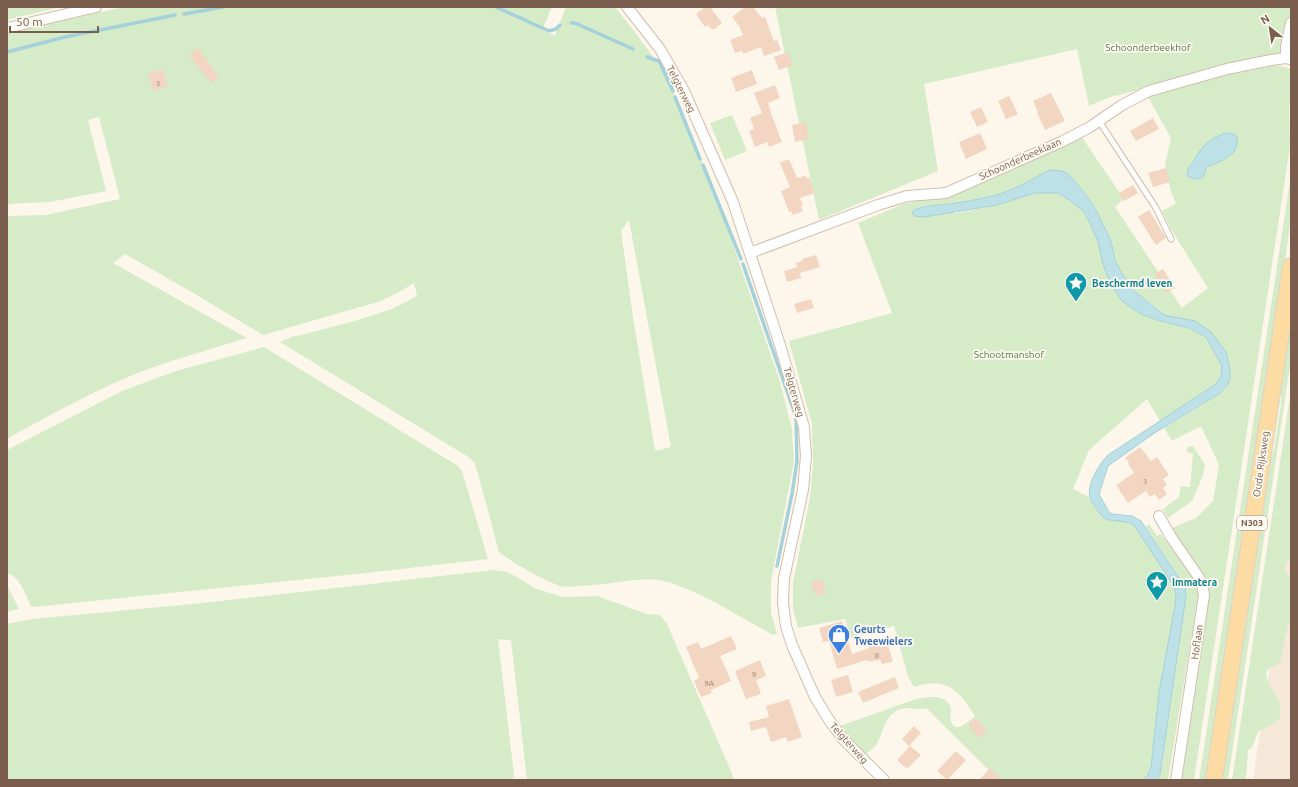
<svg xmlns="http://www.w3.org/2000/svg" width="1298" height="787" font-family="Ubuntu,sans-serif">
	<rect width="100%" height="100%" fill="#fdf6eb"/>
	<polygon fill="#f5e8d9" points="1291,514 1291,780 1253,780 1268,680"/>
	<g fill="#d6ecc8" fill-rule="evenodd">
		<polygon points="7,7 60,7 7,20"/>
		<path d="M124 7H552L543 28 540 29 555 36 566 7H615L634 31 657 62 674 94 716 195 780 382 792 429 794 462 771 581V613L777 634 773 635C741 618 698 589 663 581 646 577 630 581 612 583 601 584 569 588 560 586 545 581 511 562 499 552L480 481 475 464 470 458 280 342 291 337 301 335 358 320 392 309 417 296 414 283 399 292 381 301 263 335 190 291 125 254 113 263 247 338C215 348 182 357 151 368 101 386 55 413 8 438L7 441V216L46 215 120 199 99 117 88 120 106 191 50 202 7 204V34L51 23ZM629 220 671 447 655 451 633 317 621 231Z"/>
		<polygon points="775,7 1291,7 1291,17 1286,52 1115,96 1115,95 1089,106 1077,49 924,84 938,171 819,220"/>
		<path d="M1273 64 1291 69V93L1289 110 1290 146 1194 780H1180L1196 671 1201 573 1172 528 1196 518 1213 501 1219 465 1201 426 1172 441 1164 428C1179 418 1221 397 1229 382 1231 379 1230 374 1230 370L1195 321 1164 315 1134 291 1121 272 1115 260 1111 241 1097 212 1084 192 1030 180 1015 189 994 196 950 204 931 205 918 207 957 213 997 205 1035 193H1057L1071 201 1084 212 1090 223 1098 242 1103 264 1141 314 1157 320 1189 328 1206 337 1222 366 1221 376 1216 384 1160 421 1147 399 1089 450 1073 489 1089 497 1097 510 1120 520 1134 525 1173 585 1176 594 1175 606 1159 692 1151 767 1148 775 1144 780H999L926 708C917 711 909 706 901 709 884 714 885 730 877 743 874 748 870 751 866 754L850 739 840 726 916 699C928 697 947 693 951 709 952 713 949 717 951 721 955 735 969 721 975 716 959 690 946 676 914 687L908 676 894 626 851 638 845 619 798 628 793 609V583L810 498 813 463 812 424 789 341 892 313 858 223 906 203 942 197 1081 136 1124 199 1115 207 1182 308 1208 288 1172 231 1162 211 1176 204 1171 192 1165 164 1171 138 1148 97 1234 71ZM1206 144 1232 154 1207 167 1205 173 1188 168C1195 162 1199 152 1206 144Z"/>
		<polygon points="732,115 747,151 725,160 710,123"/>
		<polygon points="1291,174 1291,217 1285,262 1206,780 1199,780"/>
		<polygon points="1291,312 1291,359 1228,780 1220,780 1266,474 1274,449 1281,404 1281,378"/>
		<path d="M264 347 458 466 462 471 488 559 366 573 34 607 31 606C25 594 21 578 7 573V450L122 391 176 371Z"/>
		<polygon points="1291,390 1291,557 1286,563 1285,570 1291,581 1291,616 1285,636 1281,660 1278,664 1269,668 1266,673 1268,682 1279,701 1281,716 1276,722 1258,732 1252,748 1248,750 1246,780 1232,780"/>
		<polygon points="1189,446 1194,447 1205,465 1203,475 1192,501 1168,518 1163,509 1179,497 1181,486 1190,487 1193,454 1187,452 1187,449"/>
		<polygon points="1149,524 1157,536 1161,534 1193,578 1199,590 1168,780 1157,780 1160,774 1186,596 1185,587 1146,527"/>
		<polygon points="493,570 507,572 517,577 536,589 563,597 597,596 647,614 660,615 667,624 731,771 734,780 527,780 511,640 498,639 514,775 513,780 7,780 7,624 32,619 203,603"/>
		<polygon points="7,585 19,609 7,612"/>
	</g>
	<g fill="#bee1e8" stroke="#a4d1da">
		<path d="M1226 133 1234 134C1237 137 1238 139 1237 143 1236 157 1218 162 1207 167 1205 170 1205 174 1203 177 1199 181 1191 178 1187 176L1188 168C1192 164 1194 161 1197 155 1204 144 1213 137 1226 133Z"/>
		<path d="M1049 170 1062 171 1068 174 1084 192 1097 212 1111 241 1115 260 1121 272 1134 291 1164 315 1195 321 1211 332 1226 352 1230 370V379L1228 384 1219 394 1156 432 1108 466 1099 494 1109 512 1112 514 1132 516 1141 521 1185 587 1186 596 1160 774 1157 780H1144L1148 775 1151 767 1159 692 1175 606 1176 594 1173 585 1134 525C1124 520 1116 522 1106 519 1102 517 1098 512 1096 508 1094 505 1091 501 1090 497 1086 485 1100 463 1108 455L1216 384 1221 376 1222 366 1206 337 1189 328 1157 320 1141 314 1122 301 1110 283 1103 264 1098 242 1090 223 1084 212 1071 201 1058 193H1035L997 205 924 217 914 216 912 212C923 204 936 206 950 204 964 202 979 199 993 196 1013 191 1031 180 1049 170Z"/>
	</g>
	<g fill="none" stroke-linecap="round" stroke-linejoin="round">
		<g stroke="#a4d1da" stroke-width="3.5">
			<polyline points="496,7 549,31 556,29 560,25"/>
			<polyline points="184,14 223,7"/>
			<polyline points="571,23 575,23 633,49"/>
			<polyline points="7,52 65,37 175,15"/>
			<polyline points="647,57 659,61 673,91"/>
			<polyline points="675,97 700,159"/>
			<polyline points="703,165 741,259"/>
			<polyline points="743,264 796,417 797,461 792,494 777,566"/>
		</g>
	</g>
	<g fill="#f3d6c2">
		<polygon points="705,7 710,7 722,23 715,29 711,29 708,25 705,27 696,14"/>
		<polygon points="745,7 753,7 762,18 765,17 774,41 777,40 781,50 764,56 761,47 743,54 742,51 735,53 730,40 743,35 739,26 732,17"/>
		<polygon points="198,48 219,77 211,83 189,55"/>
		<polygon points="788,52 793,65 779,70 774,57"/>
		<polygon points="163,69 168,86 153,91 148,73"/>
		<polygon points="752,70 757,84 736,92 731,78"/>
		<polygon points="775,85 780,98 768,103 771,111 770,111 782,142 769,147 767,142 755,147 749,131 754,129 750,118 762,113 754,93"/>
		<polygon points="1051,93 1065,121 1045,130 1037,113 1038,112 1033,101"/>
		<polygon points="1009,96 1018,114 1006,119 998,101"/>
		<polygon points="981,107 988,122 977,127 970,112"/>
		<polygon points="1153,118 1159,129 1136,141 1130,131"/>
		<polygon points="806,122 809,139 795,142 792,125"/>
		<polygon points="980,133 987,149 966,159 959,142"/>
		<polygon points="789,159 797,178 806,176 807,179 809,177 815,193 800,198 803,206 801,207 803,211 793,215 791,211 789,212 781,191 790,187 780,163"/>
		<polygon points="1166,168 1170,182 1153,187 1148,173"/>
		<polygon points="1133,185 1138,193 1124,201 1119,193"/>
		<polygon points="1149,210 1166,238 1156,245 1138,217"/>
		<polygon points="816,255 820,267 800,273 801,278 787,282 784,271 797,267 796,263 802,261 802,259"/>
		<polygon points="1163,269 1175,288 1166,293 1154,274"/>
		<polygon points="811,299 814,308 797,313 794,304"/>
		<polygon points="1140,447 1151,461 1157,457 1169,475 1163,479 1167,485 1163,488 1167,494 1159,500 1155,494 1150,497 1146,491 1128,503 1116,485 1134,473 1128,464 1129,462 1125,458"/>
		<polygon points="822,579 826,593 816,596 811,582"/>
		<polygon points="842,621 852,654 869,648 867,644 876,641 878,646 887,642 893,662 882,664 880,660 876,661 876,660 868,662 867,660 837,669 829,641 823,642 819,628"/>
		<polygon points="731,636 737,649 720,656 731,681 711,690 712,693 701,697 694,681 699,678 686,647 698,642 701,649"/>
		<polygon points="760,660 766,676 756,680 761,694 746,699 735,671"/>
		<polygon points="848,675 853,692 836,697 831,680"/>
		<polygon points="895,677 899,688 863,703 858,692"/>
		<polygon points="789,699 802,737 788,742 786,737 771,742 766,727 751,731 749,722 769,717 766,706"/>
		<polygon points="976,718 987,731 978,738 968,724"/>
		<polygon points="914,726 921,733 909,746 902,739"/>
		<polygon points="910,746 921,755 907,769 897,760"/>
		<polygon points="956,751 966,760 947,780 937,771"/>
		<polygon points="990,768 1002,780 979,780"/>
	</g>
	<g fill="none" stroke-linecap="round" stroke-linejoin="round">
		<g stroke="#d1beaf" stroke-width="7">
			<polyline id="service" points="1099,121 1156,208 1171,239"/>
		</g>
		<g stroke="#d1beaf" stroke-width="12">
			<g id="minor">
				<polyline points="627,7 660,49 684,91 733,202 780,345 804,427 806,456 803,490 784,578 783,603 786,626 792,645 815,697 829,720 843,739 884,780"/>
				<polyline points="1291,23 1286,47 1286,58 1291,59"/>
				<polyline points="7,28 96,7"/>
				<polyline points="750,253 878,205 907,196 946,193 1063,141 1090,127 1122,105 1149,91 1227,69 1271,60 1286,58"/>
				<polyline points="1159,516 1171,537 1198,576 1202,583 1204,595 1176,780"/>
			</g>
		</g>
		<g stroke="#dad2cd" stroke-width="18">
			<polyline id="primary" points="1214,780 1291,266"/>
		</g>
		<use href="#service" stroke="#fff" stroke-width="5"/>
		<use href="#minor" stroke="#fff" stroke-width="10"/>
		<use href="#primary" stroke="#fcdca3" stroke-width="16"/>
	</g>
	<defs>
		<g id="sight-pin" transform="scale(1.15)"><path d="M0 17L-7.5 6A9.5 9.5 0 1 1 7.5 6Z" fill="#0f9aa8" stroke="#fffaf2"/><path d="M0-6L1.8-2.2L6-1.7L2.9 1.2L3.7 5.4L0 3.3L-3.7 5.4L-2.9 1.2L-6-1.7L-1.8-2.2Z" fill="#fff"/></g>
		<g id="shop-pin" transform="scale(1.15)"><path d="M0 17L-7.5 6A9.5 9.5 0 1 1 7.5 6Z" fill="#3f7fe0" stroke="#fffaf2"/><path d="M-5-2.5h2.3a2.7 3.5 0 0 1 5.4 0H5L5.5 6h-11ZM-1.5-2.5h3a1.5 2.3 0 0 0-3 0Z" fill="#fff"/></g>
	</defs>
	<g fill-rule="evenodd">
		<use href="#sight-pin" x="1076" y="283"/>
		<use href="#sight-pin" x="1157" y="582"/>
		<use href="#shop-pin" x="839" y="635"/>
	</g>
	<g text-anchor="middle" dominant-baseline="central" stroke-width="3.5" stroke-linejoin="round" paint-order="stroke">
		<g font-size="8" fill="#987b6a">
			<text x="158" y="83">3</text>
			<text x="1145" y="481">3</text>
			<text x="877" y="655">8</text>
			<text x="754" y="674">9</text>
			<text x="709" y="683">9A</text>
		</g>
		<rect fill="#fffaf2" stroke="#a28c7e" stroke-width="1" x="1237" y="516" width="30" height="14" rx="3"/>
		<g font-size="9" font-weight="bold" fill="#7a5d4c">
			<text x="1252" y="523">N303</text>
		</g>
		<g font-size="10" fill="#517a41" stroke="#fffaf2">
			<text x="1148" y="47">Schoonderbeekhof</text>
			<text x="1009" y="354">Schootmanshof</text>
		</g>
		<g font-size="10" fill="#7a5d4c" stroke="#fffaf2">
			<text transform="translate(681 89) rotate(63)">Telgterweg</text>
			<text transform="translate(1020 159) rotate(-24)">Schoonderbeeklaan</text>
			<text transform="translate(794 392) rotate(74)">Telgterweg</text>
			<text transform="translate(1261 464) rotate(-82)">Oude Rijksweg</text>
			<text transform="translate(1197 642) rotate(-82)">Hoflaan</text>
			<text transform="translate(849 743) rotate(48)">Telgterweg</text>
		</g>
		<g font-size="10" font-weight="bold" fill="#0d838f" stroke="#fffaf2" text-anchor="start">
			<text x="1092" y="283">Beschermd leven</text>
			<text x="1172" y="582">Immatera</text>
		</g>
		<g font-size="10" font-weight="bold" fill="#366cbe" stroke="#fffaf2" text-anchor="start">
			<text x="854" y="629">Geurts<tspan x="854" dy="12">Tweewielers</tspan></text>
		</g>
	</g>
	<rect width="1298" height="787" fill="none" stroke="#7a5d4c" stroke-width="16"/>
	<g transform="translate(1270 28) rotate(330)" stroke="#fffaf2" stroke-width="3" paint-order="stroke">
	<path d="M0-3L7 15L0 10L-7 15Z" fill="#7a5d4c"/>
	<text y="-6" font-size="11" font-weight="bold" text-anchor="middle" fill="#7a5d4c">N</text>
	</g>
	<path d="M10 26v6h88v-6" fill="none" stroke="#7a5d4c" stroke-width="2"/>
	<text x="16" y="26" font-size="12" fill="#7a5d4c" stroke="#fffaf2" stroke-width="3" paint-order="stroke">50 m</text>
</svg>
